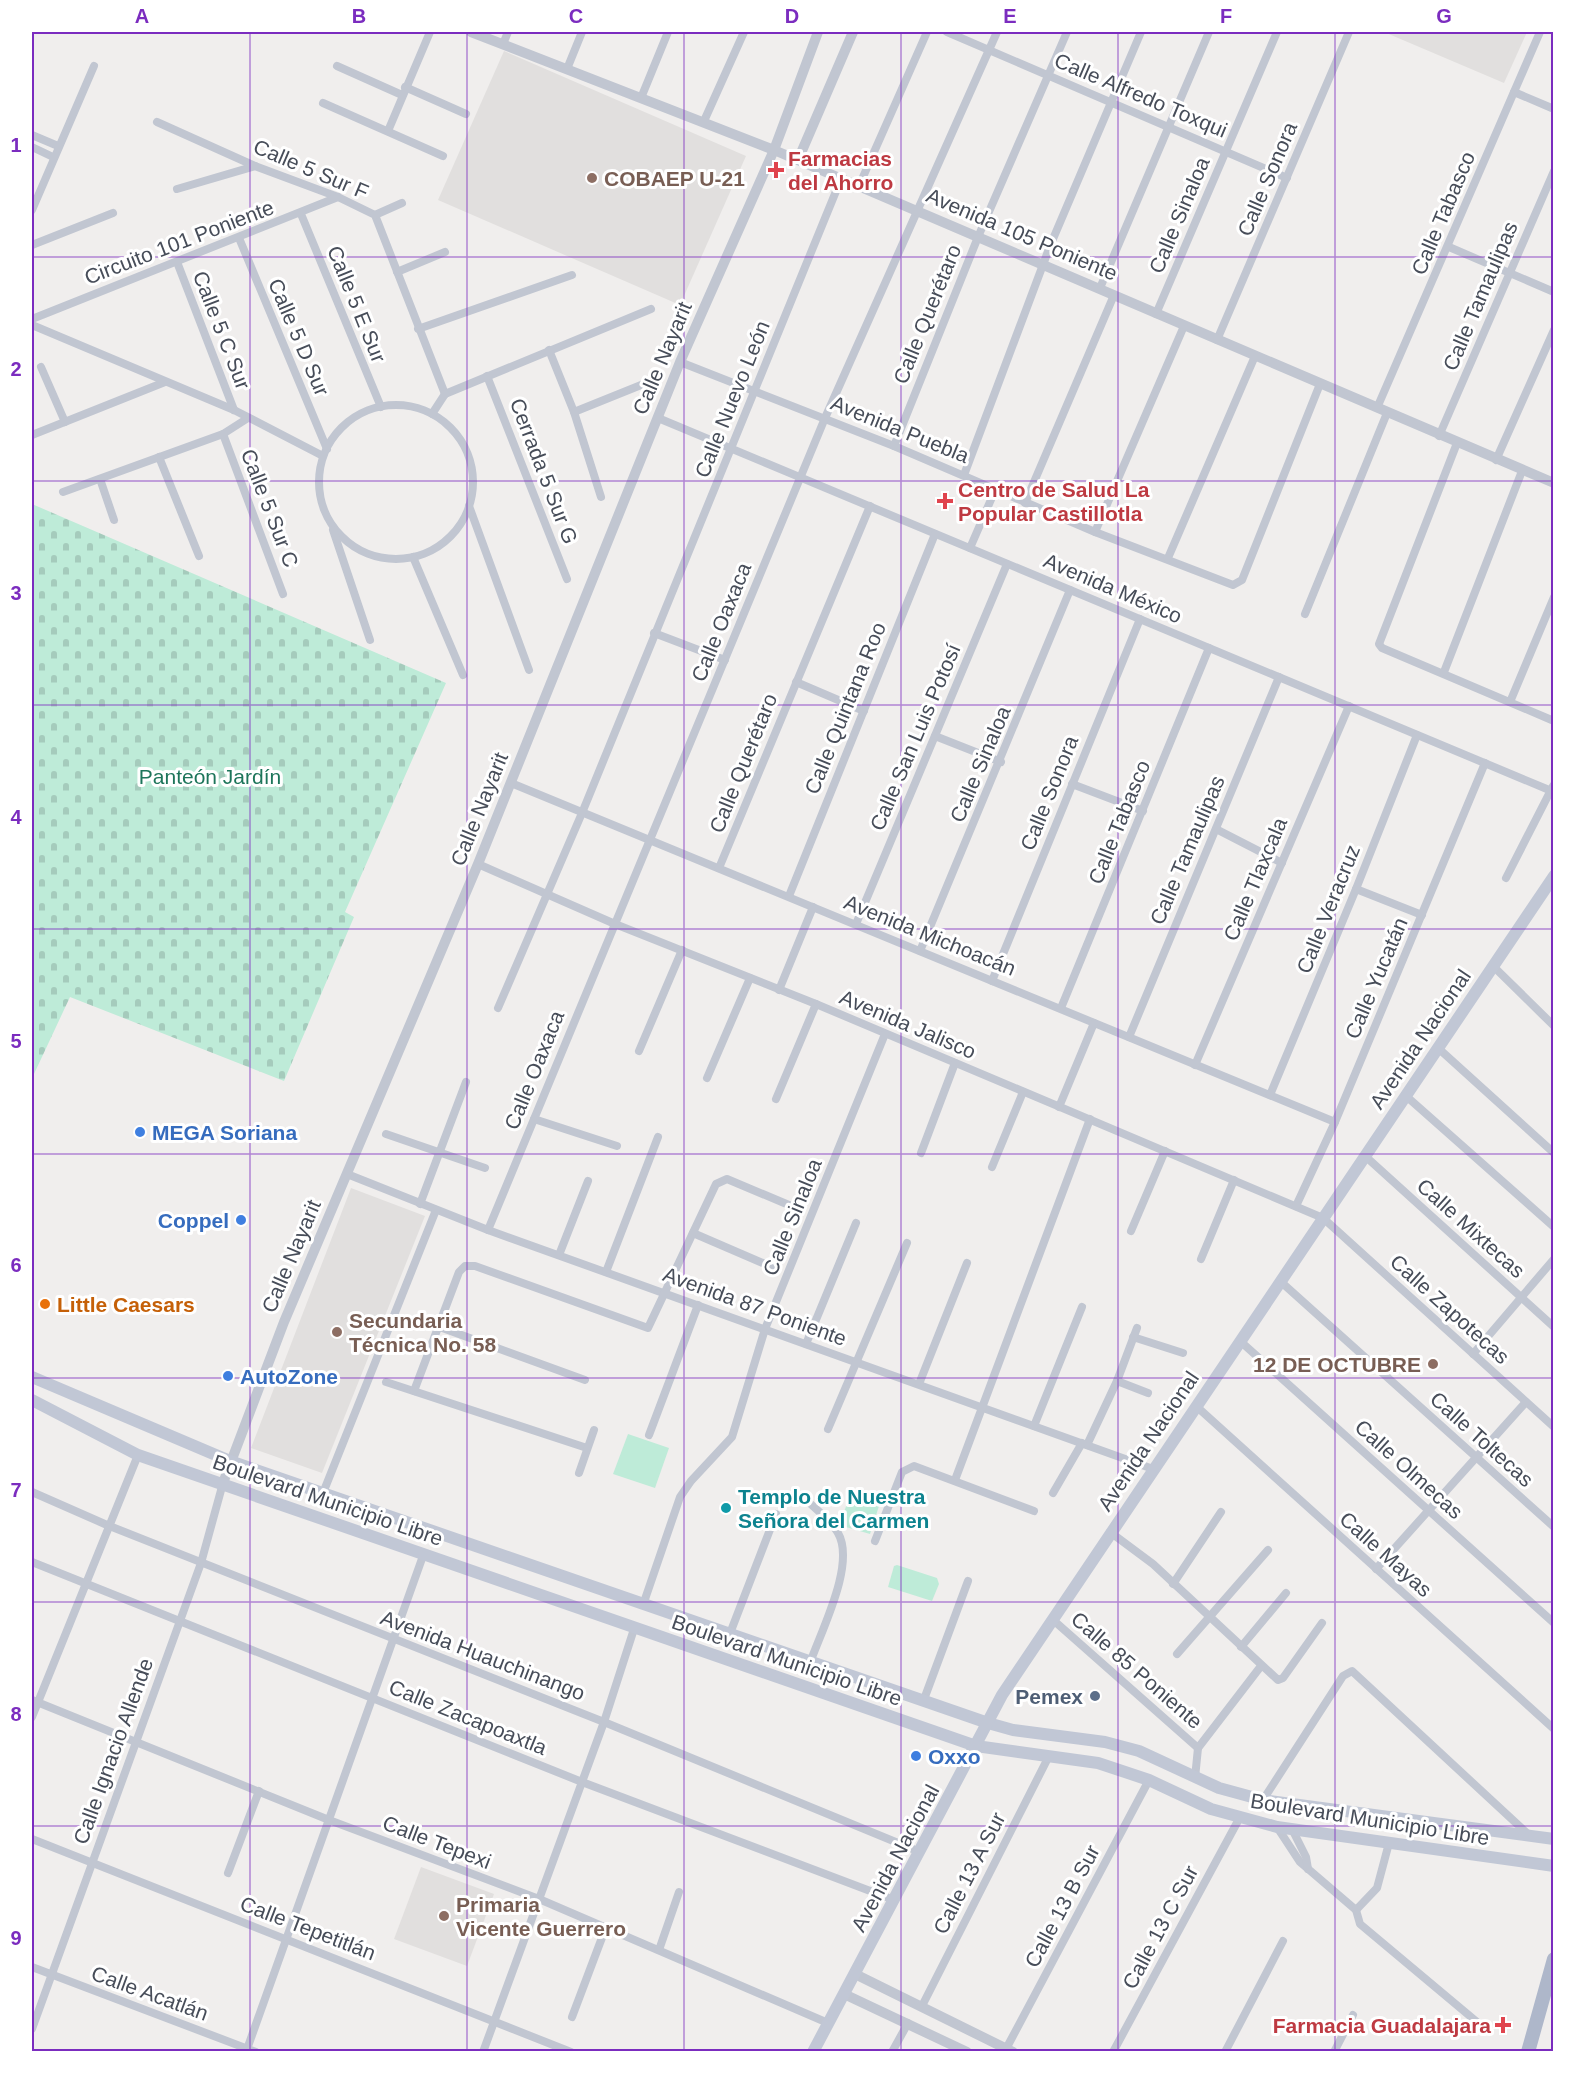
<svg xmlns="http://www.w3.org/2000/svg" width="1585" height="2083" font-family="Arial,sans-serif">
	<defs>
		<pattern id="cemetery-stones" width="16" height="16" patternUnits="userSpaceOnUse" patternTransform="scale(1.5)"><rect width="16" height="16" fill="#beebd8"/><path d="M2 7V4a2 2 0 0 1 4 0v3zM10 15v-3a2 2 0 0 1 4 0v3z" fill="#a5cbbc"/></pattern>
	</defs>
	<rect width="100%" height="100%" fill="#f0eeed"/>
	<g fill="#e1dfde">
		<polygon points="1384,32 1527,32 1504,83"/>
		<polygon points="504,51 746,156 680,305 438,200"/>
		<polygon points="351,1188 425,1216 322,1473 251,1448"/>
		<polygon points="421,1867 494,1894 467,1966 394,1939"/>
	</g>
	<polygon fill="url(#cemetery-stones)" points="32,504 446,683 345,912 354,917 284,1081 70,997 34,1074 32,1073"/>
	<g fill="#beebd8">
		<polygon points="628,1434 669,1448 655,1488 613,1474"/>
		<polygon points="850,1496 879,1506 870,1534 839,1525"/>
		<polygon points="897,1565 937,1578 939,1584 932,1601 888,1587 894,1566"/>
	</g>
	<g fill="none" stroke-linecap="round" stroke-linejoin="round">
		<g stroke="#c1c6d1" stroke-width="8">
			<polyline points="947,32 1287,178"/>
			<polyline points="503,44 508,32"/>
			<polyline points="337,66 402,95"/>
			<polyline points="567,69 582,32"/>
			<polyline points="405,87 466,114"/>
			<polyline points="1514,92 1554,109"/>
			<polyline points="641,98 668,32"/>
			<polyline points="323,103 443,156"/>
			<polyline points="704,121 744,32"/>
			<polyline points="157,122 255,166 338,197 375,215 445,394"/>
			<polyline points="388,131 430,32"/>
			<polyline points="32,135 58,146"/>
			<polyline points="32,147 53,157"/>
			<polyline points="859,186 927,32"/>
			<polyline points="177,189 255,166"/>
			<polyline points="32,210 94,66"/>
			<polyline points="301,214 381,407"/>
			<polyline points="375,215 402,203"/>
			<polyline points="239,238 327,449"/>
			<polyline points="32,245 113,213"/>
			<polyline points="1449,247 1554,292"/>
			<polyline points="177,262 234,410"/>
			<polyline points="397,272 445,252"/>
			<polyline points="1100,288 1209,32"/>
			<polyline points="1156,314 1277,32"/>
			<polyline points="32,319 338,197"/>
			<polyline points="32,325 234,410 323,456"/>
			<polyline points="418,329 572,275"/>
			<polyline points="1217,340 1349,32"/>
			<polyline points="549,350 574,412 601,497"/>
			<polyline points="680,362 894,446 1095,532 1233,585 1242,580 1320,384"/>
			<polyline points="41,367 65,422"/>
			<polyline points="487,376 567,579"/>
			<polyline points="445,394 651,309"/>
			<circle cx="396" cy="482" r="77"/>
			<polyline points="1377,408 1540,32"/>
			<polyline points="574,412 651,381"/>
			<polyline points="432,414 445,394"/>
			<polyline points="658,418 1554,792"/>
			<polyline points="223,434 283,594"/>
			<polyline points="32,435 165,382"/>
			<polyline points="1439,436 1554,171"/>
			<polyline points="1457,443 1379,644 1382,648 1554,721"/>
			<polyline points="894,446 978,237 1067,32"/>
			<polyline points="159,457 199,556"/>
			<polyline points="1496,460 1554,330"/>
			<polyline points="964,475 1050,246 1141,32"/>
			<polyline points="100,479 114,520"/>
			<polyline points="63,492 223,434 248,418"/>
			<polyline points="1025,503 1114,295"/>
			<polyline points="469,506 529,670"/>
			<polyline points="333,530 370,640"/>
			<polyline points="1095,532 1184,326"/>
			<polyline points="970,548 996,488"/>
			<polyline points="413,557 463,675"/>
			<polyline points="1168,558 1255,356"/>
			<polyline points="1305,614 1387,413"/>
			<polyline points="654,633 725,660"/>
			<polyline points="1444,672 1522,471"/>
			<polyline points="796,682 864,711"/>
			<polyline points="1510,702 1554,597"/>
			<polyline points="935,736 1001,762"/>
			<polyline points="511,783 1335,1122"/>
			<polyline points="1072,784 1143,811"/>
			<polyline points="1216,829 1282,863"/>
			<polyline points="478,864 615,924 816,1004 1323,1218 1554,1427"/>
			<polyline points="719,868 870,506"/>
			<polyline points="1506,878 1553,786"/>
			<polyline points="1356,889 1422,915"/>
			<polyline points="789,896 935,534"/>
			<polyline points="856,924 1007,564"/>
			<polyline points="920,951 1070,590"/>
			<polyline points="1493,966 1554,1026"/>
			<polyline points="992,981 1140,619"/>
			<polyline points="779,990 813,907"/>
			<polyline points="498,1008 582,813 841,179"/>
			<polyline points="1061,1008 1209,648"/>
			<polyline points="1129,1037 1279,677"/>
			<polyline points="1438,1048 1554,1153"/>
			<polyline points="639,1051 682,950"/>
			<polyline points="1195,1065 1349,706"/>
			<polyline points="707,1078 750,978"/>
			<polyline points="1270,1095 1356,889 1417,735"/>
			<polyline points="1406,1096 1554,1227"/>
			<polyline points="776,1099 816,1004"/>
			<polyline points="1059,1107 1094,1023"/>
			<polyline points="534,1119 617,1146"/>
			<polyline points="386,1134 485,1168"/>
			<polyline points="921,1153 955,1063"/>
			<polyline points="1365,1156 1554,1327"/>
			<polyline points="992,1167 1023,1092"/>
			<polyline points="347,1174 488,1230 1153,1469"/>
			<polyline points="420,1204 466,1082"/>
			<polyline points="1296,1206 1335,1122 1485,763"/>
			<polyline points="488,1230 825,418 997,32"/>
			<polyline points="1131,1231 1165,1151"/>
			<polyline points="693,1233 772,1267"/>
			<polyline points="559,1255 588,1181"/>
			<polyline points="1201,1259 1234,1180"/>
			<polyline points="606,1272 658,1137"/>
			<polyline points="1280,1281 1554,1527"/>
			<polyline points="437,1326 585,1380"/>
			<polyline points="1133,1337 1183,1353"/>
			<polyline points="1240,1341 1554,1623"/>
			<polyline points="806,1344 856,1223"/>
			<polyline points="1473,1354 1554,1259"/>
			<polyline points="1117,1381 1148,1393"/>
			<polyline points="386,1382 587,1448"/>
			<polyline points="919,1384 967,1263"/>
			<polyline points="414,1391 459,1272 465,1266 475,1266 648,1328 716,1184 727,1179 796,1208"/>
			<polyline points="1196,1406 1554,1729"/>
			<polyline points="1034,1426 1082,1307"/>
			<polyline points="828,1429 907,1243"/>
			<polyline points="649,1435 698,1305"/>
			<polyline points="1087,1445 1117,1381 1137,1328"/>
			<polyline points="579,1473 594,1430"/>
			<polyline points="955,1480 1090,1119"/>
			<polyline points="32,1492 107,1525 604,1722 920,1852"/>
			<polyline points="323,1493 436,1210"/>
			<polyline points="1053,1493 1082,1443"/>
			<path d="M802 1496C813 1507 830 1519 838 1533 856 1564 821 1631 810 1663"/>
			<polyline points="1110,1532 1153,1564 1278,1680 1283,1678 1322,1623"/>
			<polyline points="875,1541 902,1472 914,1466 1034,1511"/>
			<polyline points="32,1562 582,1782 894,1900"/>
			<polyline points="1376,1569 1526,1402"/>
			<polyline points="1173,1584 1221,1512"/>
			<polyline points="643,1605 680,1497 691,1481 732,1437 765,1329 885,1034"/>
			<polyline points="1052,1619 1198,1748"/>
			<polyline points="729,1636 776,1514"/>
			<polyline points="1241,1647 1286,1593"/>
			<polyline points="1177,1654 1268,1550"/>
			<polyline points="32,1700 329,1820 539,1899 828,2023"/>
			<polyline points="923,1702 968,1581"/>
			<polyline points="32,1717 138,1455"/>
			<polyline points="1195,1778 1198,1748 1261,1666"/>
			<polyline points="1263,1800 1343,1676 1352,1671 1530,1836"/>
			<polyline points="1277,1827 1300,1862 1356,1910 1360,1924 1477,2022"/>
			<polyline points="1292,1829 1306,1857 1308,1869"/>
			<polyline points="32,1839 571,2052"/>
			<polyline points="228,1873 259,1791"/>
			<polyline points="1356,1910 1377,1888 1389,1843"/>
			<polyline points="659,1950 679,1892"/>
			<polyline points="32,1967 256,2052"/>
			<polyline points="922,2006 1049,1756"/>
			<polyline points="572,2017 606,1927"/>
			<polyline points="32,2029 201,1563 223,1483"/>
			<polyline points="1006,2049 1149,1780"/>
			<polyline points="246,2052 424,1553"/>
			<polyline points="483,2052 604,1722 634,1629"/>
			<polyline points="892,2052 908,2023"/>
			<polyline points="1113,2052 1239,1819"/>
			<polyline points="1225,2052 1283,1941"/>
			<polyline points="1334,2052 1353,2015"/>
		</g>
		<g stroke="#c1c6d1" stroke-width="10">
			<polyline points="471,32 774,150 1554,483"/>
			<polyline points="798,160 853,32"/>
			<polyline points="223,1483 284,1322 478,864 680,362 774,150 818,32"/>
			<polyline points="855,1974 1013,2052"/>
			<polyline points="844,1994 967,2052"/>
		</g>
		<g stroke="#c1c7d5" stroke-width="12">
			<polyline points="32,1377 230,1461 988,1723 1013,1730 1105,1742 1139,1751 1219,1788 1263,1800 1554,1839"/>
			<polyline points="32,1400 138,1455 976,1746 1098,1763 1149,1780 1211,1809 1277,1827 1554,1866"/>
			<polyline points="813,2052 1002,1695 1554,876"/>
		</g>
		<polyline stroke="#aeb7ca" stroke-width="14" points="1528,2052 1554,1959"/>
	</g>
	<path fill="none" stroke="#7b2cbf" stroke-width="1.5" stroke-opacity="0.55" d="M250 32V2052M467 32V2052M684 32V2052M901 32V2052M1118 32V2052M1335 32V2052M32 257H1554M32 481H1554M32 705H1554M32 929H1554M32 1154H1554M32 1378H1554M32 1602H1554M32 1826H1554"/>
	<g fill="#e0444e" stroke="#fff" stroke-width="2">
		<path d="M773 161h6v6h6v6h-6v6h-6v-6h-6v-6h6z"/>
		<path d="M942 492h6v6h6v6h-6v6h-6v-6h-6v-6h6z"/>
		<path d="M1500 2016h6v6h6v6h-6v6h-6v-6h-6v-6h6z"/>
	</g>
	<g fill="#8d6e63" stroke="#fff" stroke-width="2">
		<circle cx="592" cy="178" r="6"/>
		<circle cx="337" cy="1332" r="6"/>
		<circle cx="1433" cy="1364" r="6"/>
		<circle cx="444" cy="1916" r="6"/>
	</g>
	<g fill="#3f7fe0" stroke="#fff" stroke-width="2">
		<circle cx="140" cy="1132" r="6"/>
		<circle cx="241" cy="1220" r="6"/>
		<circle cx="228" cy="1376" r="6"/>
		<circle cx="916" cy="1756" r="6"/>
	</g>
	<circle fill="#e8710a" stroke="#fff" stroke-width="2" cx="45" cy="1304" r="6"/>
	<circle fill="#0f9aa8" stroke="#fff" stroke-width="2" cx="726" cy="1508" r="6"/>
	<circle fill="#5c6f8a" stroke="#fff" stroke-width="2" cx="1095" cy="1696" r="6"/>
	<g text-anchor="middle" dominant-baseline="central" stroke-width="6" stroke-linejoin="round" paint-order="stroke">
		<g font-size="21" fill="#474d59" stroke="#fff">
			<text transform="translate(1141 95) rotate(23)">Calle Alfredo Toxqui</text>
			<text transform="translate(311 169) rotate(23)">Calle 5 Sur F</text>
			<text transform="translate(1267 179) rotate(-67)">Calle Sonora</text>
			<text transform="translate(1443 213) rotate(-67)">Calle Tabasco</text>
			<text transform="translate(1179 215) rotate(-67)">Calle Sinaloa</text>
			<text transform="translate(1022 234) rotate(23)">Avenida 105 Poniente</text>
			<text transform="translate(179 242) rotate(-21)">Circuito 101 Poniente</text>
			<text transform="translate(1480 296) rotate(-67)">Calle Tamaulipas</text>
			<text transform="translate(357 304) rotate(68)">Calle 5 E Sur</text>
			<text transform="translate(927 314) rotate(-68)">Calle Querétaro</text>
			<text transform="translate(222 330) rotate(69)">Calle 5 C Sur</text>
			<text transform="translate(299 337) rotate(67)">Calle 5 D Sur</text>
			<text transform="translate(662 358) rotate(-67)">Calle Nayarit</text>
			<text transform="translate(732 399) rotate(-68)">Calle Nuevo León</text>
			<text transform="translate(900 429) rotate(22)">Avenida Puebla</text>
			<text transform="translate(544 471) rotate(69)">Cerrada 5 Sur G</text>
			<text transform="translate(270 508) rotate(69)">Calle 5 Sur C</text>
			<text transform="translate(1113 588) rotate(23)">Avenida México</text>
			<text transform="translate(721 622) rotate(-68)">Calle Oaxaca</text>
			<text transform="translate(845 708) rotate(-68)">Calle Quintana Roo</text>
			<text transform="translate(915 737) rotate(-67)">Calle San Luis Potosí</text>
			<text transform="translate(743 763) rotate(-68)">Calle Querétaro</text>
			<text transform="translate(980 764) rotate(-67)">Calle Sinaloa</text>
			<text transform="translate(1049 793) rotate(-68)">Calle Sonora</text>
			<text transform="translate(479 809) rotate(-68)">Calle Nayarit</text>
			<text transform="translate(1119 822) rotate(-68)">Calle Tabasco</text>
			<text transform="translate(1187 850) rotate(-67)">Calle Tamaulipas</text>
			<text transform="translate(1255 879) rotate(-67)">Calle Tlaxcala</text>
			<text transform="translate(1328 909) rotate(-68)">Calle Veracruz</text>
			<text transform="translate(930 935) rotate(22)">Avenida Michoacán</text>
			<text transform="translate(1376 978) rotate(-67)">Calle Yucatán</text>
			<text transform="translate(908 1024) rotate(23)">Avenida Jalisco</text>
			<text transform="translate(1420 1039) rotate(-56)">Avenida Nacional</text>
			<text transform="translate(534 1070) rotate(-68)">Calle Oaxaca</text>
			<text transform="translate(792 1217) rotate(-68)">Calle Sinaloa</text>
			<text transform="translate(1471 1228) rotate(42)">Calle Mixtecas</text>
			<text transform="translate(291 1256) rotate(-67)">Calle Nayarit</text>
			<text transform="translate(755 1306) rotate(20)">Avenida 87 Poniente</text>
			<text transform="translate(1450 1309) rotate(42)">Calle Zapotecas</text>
			<text transform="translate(1482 1439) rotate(42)">Calle Toltecas</text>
			<text transform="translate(1148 1441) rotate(-56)">Avenida Nacional</text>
			<text transform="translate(1409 1469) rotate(42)">Calle Olmecas</text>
			<text transform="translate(328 1500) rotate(19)">Boulevard Municipio Libre</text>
			<text transform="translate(1386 1554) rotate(42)">Calle Mayas</text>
			<text transform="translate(483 1655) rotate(21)">Avenida Huauchinango</text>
			<text transform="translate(787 1660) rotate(19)">Boulevard Municipio Libre</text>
			<text transform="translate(1137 1670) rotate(41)">Calle 85 Poniente</text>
			<text transform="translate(468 1717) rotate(22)">Calle Zacapoaxtla</text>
			<text transform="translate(113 1751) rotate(-70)">Calle Ignacio Allende</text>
			<text transform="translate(1370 1819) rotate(9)">Boulevard Municipio Libre</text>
			<text transform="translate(437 1842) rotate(21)">Calle Tepexi</text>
			<text transform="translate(895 1858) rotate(-62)">Avenida Nacional</text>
			<text transform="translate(969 1873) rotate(-63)">Calle 13 A Sur</text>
			<text transform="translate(1062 1906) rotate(-62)">Calle 13 B Sur</text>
			<text transform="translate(1160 1927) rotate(-62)">Calle 13 C Sur</text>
			<text transform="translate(308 1928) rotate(21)">Calle Tepetitlán</text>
			<text transform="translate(150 1993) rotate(20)">Calle Acatlán</text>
		</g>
		<g font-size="21" font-weight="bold" fill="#be3a42" stroke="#fff" text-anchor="start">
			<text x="788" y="158">Farmacias<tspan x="788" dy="24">del Ahorro</tspan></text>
			<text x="958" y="489">Centro de Salud La<tspan x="958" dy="24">Popular Castillotla</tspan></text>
			<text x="1491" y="2025" text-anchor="end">Farmacia Guadalajara</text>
		</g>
		<g font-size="21" font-weight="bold" fill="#785e54" stroke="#fff" text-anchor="start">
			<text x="604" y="178">COBAEP U-21</text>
			<text x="349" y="1320">Secundaria<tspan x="349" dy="24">Técnica No. 58</tspan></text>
			<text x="1421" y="1364" text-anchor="end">12 DE OCTUBRE</text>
			<text x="456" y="1904">Primaria<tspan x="456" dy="24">Vicente Guerrero</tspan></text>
		</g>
		<g font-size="21" fill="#1d755a" stroke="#fff">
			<text x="210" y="776">Panteón Jardín</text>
		</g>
		<g font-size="21" font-weight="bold" fill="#366cbe" stroke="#fff" text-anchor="start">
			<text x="152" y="1132">MEGA Soriana</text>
			<text x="229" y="1220" text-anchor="end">Coppel</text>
			<text x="240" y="1376">AutoZone</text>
			<text x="928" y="1756">Oxxo</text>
		</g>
		<g font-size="21" font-weight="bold" fill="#c56008" stroke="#fff" text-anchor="start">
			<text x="57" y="1304">Little Caesars</text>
		</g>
		<g font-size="21" font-weight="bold" fill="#0d838f" stroke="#fff" text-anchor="start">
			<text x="738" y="1496">Templo de Nuestra<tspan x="738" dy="24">Señora del Carmen</tspan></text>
		</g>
		<g font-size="21" font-weight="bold" fill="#4e5e75" stroke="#fff" text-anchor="end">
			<text x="1083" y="1696">Pemex</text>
		</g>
	</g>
	<rect width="1585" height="2083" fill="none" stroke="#ffffff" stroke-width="66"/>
	<rect x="33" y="33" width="1519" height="2017" fill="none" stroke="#7b2cbf" stroke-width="2"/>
	<g font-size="20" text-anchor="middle" font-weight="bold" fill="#7b2cbf">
		<text x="142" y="23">A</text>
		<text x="359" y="23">B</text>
		<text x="576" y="23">C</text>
		<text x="792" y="23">D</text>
		<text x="1010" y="23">E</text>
		<text x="1226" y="23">F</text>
		<text x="1444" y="23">G</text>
		<text x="16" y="152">1</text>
		<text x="16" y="376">2</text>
		<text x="16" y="600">3</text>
		<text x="16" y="824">4</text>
		<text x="16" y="1048">5</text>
		<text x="16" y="1272">6</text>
		<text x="16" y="1497">7</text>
		<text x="16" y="1721">8</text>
		<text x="16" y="1945">9</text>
	</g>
</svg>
